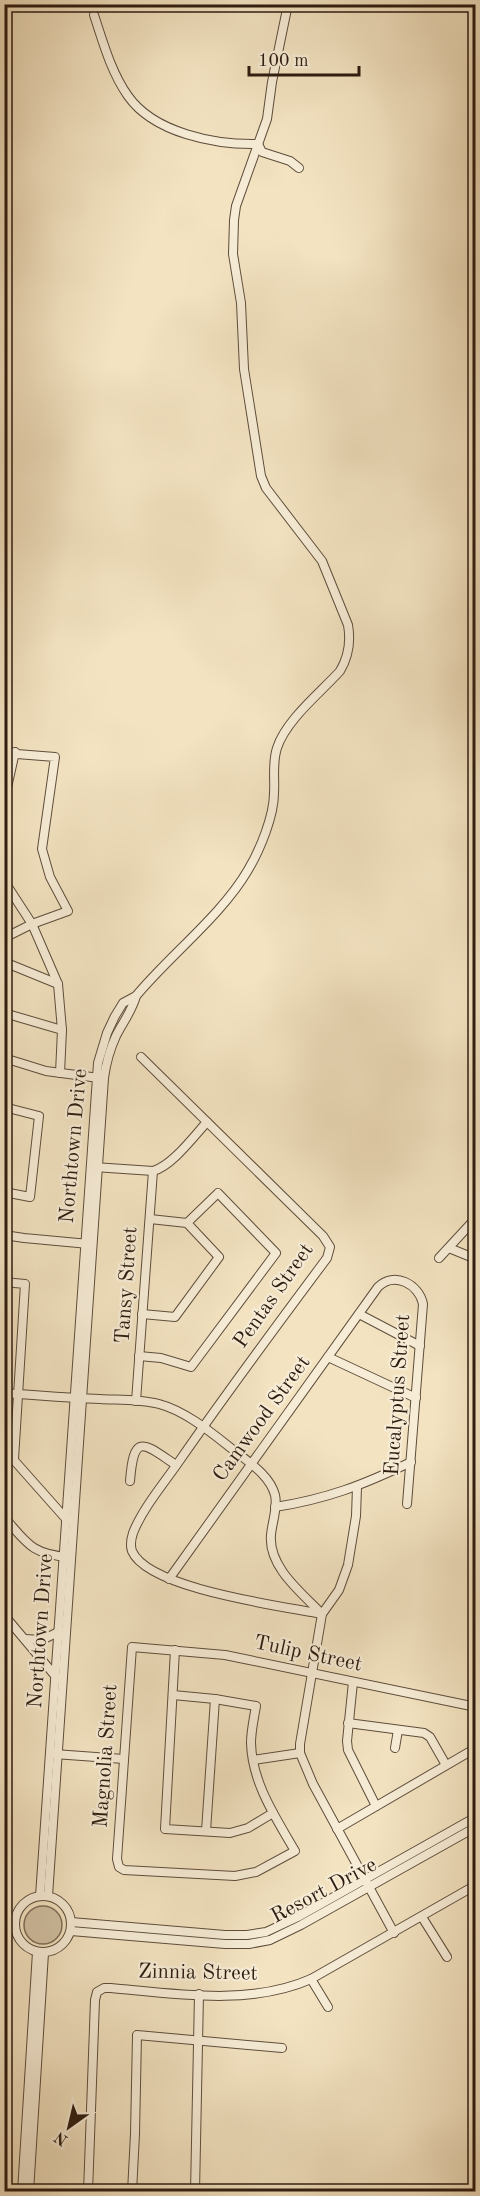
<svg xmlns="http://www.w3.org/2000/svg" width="480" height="2196" font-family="'Old Standard TT',serif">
	<rect width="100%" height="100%" fill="#f3e3c1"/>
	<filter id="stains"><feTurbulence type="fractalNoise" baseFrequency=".00333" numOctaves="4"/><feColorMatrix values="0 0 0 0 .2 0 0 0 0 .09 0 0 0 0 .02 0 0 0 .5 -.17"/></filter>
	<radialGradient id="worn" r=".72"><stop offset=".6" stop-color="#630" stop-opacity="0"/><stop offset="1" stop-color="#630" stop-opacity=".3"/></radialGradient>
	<circle fill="#d1c1a3" stroke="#7f6e5a" stroke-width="1.5" cx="43" cy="1925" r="19"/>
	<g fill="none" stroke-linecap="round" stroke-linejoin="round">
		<polyline stroke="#7c6a56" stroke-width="2" points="4,133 7,141 4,146"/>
		<g stroke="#5e4d3c" stroke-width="10">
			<g id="minor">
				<path d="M94 15C103 42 111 72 128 96 154 133 215 145 258 144L262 152 290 161 299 168"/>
				<polyline points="4,753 55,757 42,849 50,877 68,911 32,924 4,938"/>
				<polyline points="4,801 15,752"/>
				<polyline points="4,878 6,884 32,924 58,984 62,1030 60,1073"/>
				<polyline points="4,962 58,984"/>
				<polyline points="4,1013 62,1030"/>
				<path d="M141 1057 323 1236 330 1247 327 1258C277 1325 227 1392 180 1460 165 1482 142 1509 133 1533 131 1539 130 1545 132 1551 148 1589 282 1606 322 1614"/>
				<polyline points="4,1058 46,1071 99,1078"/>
				<polyline points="4,1107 39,1116 30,1197 4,1192"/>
				<path d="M94 1167 153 1171C172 1166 194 1136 207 1122"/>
				<polyline points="4,1235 24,1238 89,1244"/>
				<polyline points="449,1248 476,1259"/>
				<polyline points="439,1258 476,1218"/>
				<polyline points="4,1282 25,1284 14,1459"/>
				<polyline points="142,1314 175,1317 219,1257 187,1223 150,1219"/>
				<polyline points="359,1314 420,1346"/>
				<polyline points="139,1356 161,1358 191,1367 276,1253 218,1193 187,1223"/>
				<polyline points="328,1357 416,1398"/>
				<path d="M4 1393C36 1395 68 1398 100 1399 119 1400 140 1399 159 1404 186 1411 213 1434 236 1452 250 1463 270 1476 275 1495 278 1508 272 1522 271 1535 268 1567 302 1593 321 1613"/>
				<polyline points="136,1401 153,1171"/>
				<polyline points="4,1449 67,1520"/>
				<path d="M130 1481C134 1432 143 1443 176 1465"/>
				<polyline points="357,1487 356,1516 348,1565 339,1590 322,1614 300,1744 300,1753 313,1784 394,1933"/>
				<path d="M275 1507C327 1499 363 1485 411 1462"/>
				<path d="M4 1517C27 1543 31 1554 68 1557"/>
				<path d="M169 1579 378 1287C394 1271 419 1284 423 1304L407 1504"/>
				<polyline points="4,1615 57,1678"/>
				<polyline points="25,1639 42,1640 60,1631"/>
				<polyline points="175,1650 165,1829 230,1833 248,1828 273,1813"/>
				<polyline points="353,1682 347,1741 348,1750 376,1806"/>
				<path d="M173 1695 215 1699 256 1706C254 1718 251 1731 251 1743 252 1783 276 1818 295 1851L256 1872 235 1876 124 1870 119 1867 117 1859 132 1647 225 1655 476 1707"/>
				<polyline points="348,1723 424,1733 430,1737 446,1765"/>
				<polyline points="395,1748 398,1730"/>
				<polyline points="54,1754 124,1759"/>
				<polyline points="253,1760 300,1753"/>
				<polyline points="337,1829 476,1748"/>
				<polyline points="206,1831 215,1699"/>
				<circle cx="43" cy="1924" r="28"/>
				<path d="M40 1896 98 1063 107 1033 115 1016 123 1003 136 996C170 955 222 915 248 870 260 850 274 816 274 793 275 778 272 763 277 748 286 720 320 693 340 671 349 656 351 642 348 625L322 561 266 488 261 476 244 369 241 303 233 254 234 220 236 206 267 119 272 82 288 4"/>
				<path d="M48 1896 104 1078C106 1063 110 1049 116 1036 123 1022 132 1011 136 996"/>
				<polyline points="422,1917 447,1957"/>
				<polyline points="4,1918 15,1919"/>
				<polyline points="71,1922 225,1935 247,1935 266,1932 298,1917 476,1817"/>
				<polyline points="71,1931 225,1944 249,1944 270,1940 301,1925 476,1827"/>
				<polyline points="311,1979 328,2007"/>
				<polyline points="22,2192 37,1952"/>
				<polyline points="29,2192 44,1953"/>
				<path d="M88 2192 95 2000 97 1992 104 1988H111C176 1994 250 2006 311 1979L476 1885"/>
				<polyline points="132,2192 135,2134 137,2035 282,2048"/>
				<polyline points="195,2192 199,1994"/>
			</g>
		</g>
		<use href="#minor" stroke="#f7edd7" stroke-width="8"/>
	</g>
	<g text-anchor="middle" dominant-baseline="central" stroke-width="4.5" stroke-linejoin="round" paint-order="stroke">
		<g font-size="21" fill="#2d1b10" stroke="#f7edd7">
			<text transform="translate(74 1146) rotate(-85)">Northtown Drive</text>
			<text transform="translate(127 1285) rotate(-86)">Tansy Street</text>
			<text transform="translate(274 1296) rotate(-55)">Pentas Street</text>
			<text transform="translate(398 1395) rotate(-86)">Eucalyptus Street</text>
			<text transform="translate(262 1419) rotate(-54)">Camwood Street</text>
			<text transform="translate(41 1631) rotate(-86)">Northtown Drive</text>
			<text transform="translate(308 1654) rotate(12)">Tulip Street</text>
			<text transform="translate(106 1756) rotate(-86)">Magnolia Street</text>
			<text transform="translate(324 1891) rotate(-28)">Resort Drive</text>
			<text transform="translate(198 1973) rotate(1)">Zinnia Street</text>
		</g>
	</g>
	<rect width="480" height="2196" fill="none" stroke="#f3e3c1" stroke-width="24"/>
	<rect x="6" y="6" width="468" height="2184" fill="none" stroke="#2d1b10" stroke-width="3"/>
	<rect x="12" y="12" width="456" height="2172" fill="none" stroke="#2d1b10" stroke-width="1.5"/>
	<g transform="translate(69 2127) rotate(214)" stroke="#f7edd7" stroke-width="4.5" paint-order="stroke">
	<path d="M0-4.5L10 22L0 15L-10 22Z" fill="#2d1b10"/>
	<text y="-9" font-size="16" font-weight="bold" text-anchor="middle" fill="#2d1b10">N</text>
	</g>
	<path d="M249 66v9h110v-9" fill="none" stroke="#2d1b10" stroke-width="3"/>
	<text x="258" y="66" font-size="18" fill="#2d1b10" stroke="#f7edd7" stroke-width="4.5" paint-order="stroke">100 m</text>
	<rect width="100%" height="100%" filter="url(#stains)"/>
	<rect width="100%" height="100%" fill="url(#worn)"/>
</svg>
